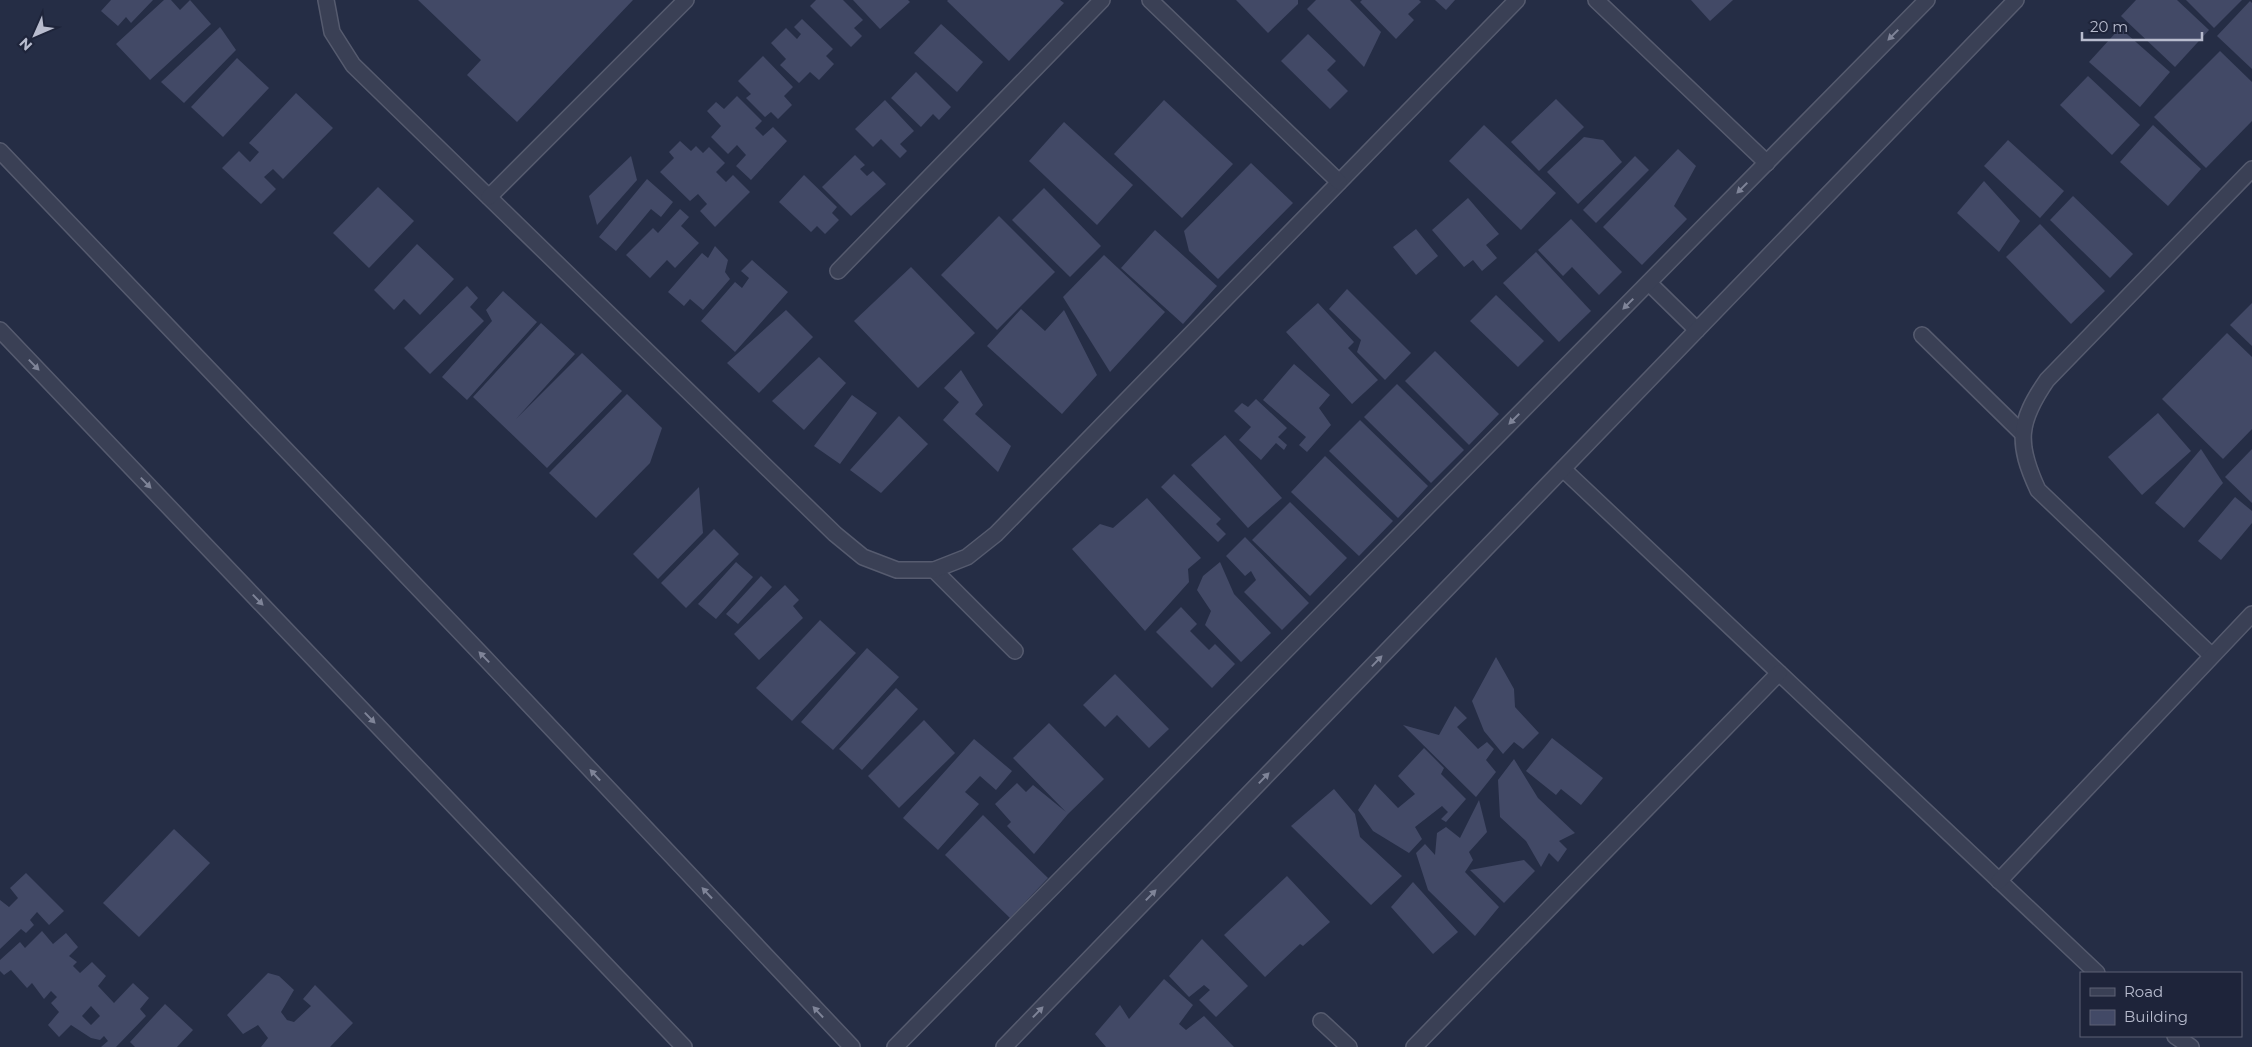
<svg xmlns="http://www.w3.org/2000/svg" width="2252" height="1047" font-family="Montserrat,sans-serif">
	<rect width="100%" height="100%" fill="#252d45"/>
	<g fill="#424966" fill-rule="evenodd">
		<polygon points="111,0 153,0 131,23 126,17 118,26 101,11"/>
		<polygon points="164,0 171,0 180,10 190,0 211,24 150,80 116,44"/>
		<polygon points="418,0 633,0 517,122 467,75 481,60"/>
		<polygon points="816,0 843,0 863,20 854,28 862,36 851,47 810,6"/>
		<polygon points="853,0 908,0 910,2 880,29"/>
		<polygon points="948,0 1060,0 1064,3 1009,61 947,1"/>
		<polygon points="1236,0 1298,0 1298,4 1268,33"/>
		<polygon points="1316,0 1350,0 1381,32 1364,67 1307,9"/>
		<polygon points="1362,0 1419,0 1421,2 1408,14 1414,20 1396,39 1360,2"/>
		<polygon points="1435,0 1455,0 1446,10"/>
		<polygon points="1691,0 1733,0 1710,21"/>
		<polygon points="2136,0 2177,0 2209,30 2175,67 2121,16"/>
		<polygon points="2186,0 2242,0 2214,28"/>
		<polygon points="2250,1 2252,3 2252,69 2217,36"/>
		<polygon points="802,19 833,49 826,56 834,64 819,80 810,72 799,83 780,65 786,59 771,43 786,28 797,39 801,34 794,27"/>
		<polygon points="941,24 983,62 957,92 914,53"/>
		<polygon points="220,27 236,50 184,103 161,82"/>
		<polygon points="2120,28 2170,72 2140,107 2089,62"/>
		<polygon points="1308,34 1336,61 1327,70 1348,91 1330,109 1281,61"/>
		<polygon points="2220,51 2252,82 2252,121 2206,168 2154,117"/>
		<polygon points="763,56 793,87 784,96 792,105 778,119 771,112 765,117 746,98 751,94 738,81"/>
		<polygon points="237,58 269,88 223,137 191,107"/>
		<polygon points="916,72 951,107 939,120 933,114 921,127 891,98"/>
		<polygon points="2088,76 2140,125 2112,155 2060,105"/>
		<polygon points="296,93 333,128 283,179 273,169 264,177 276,189 261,204 222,168 239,151 250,162 259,152 249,143"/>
		<polygon points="737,96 762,121 755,128 763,136 773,127 787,141 751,180 736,166 746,155 737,145 728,154 711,137 721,126 707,111 716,102 724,109"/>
		<polygon points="1556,99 1584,127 1539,171 1511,142"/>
		<polygon points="885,100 914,131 900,144 907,151 900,158 881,139 873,147 855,129"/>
		<polygon points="1164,100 1233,164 1182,218 1114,154"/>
		<polygon points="1064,122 1133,185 1097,225 1029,161"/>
		<polygon points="1484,125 1556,193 1521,230 1449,161"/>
		<polygon points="2153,125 2201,169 2168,206 2120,162"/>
		<polygon points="1584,137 1603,140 1622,162 1578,204 1547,172"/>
		<polygon points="2008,140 2064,191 2040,218 1984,166"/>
		<polygon points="680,141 691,151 696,146 703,153 709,147 725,163 716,172 726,182 733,175 750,192 715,227 700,211 707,204 698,194 690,201 660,172 674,158 669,152"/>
		<polygon points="1678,149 1696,166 1674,206 1687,219 1642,265 1603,227"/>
		<polygon points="855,155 865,165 860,169 867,176 873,171 886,184 851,216 822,187"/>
		<polygon points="631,156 637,180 597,225 589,196"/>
		<polygon points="1635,156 1649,170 1596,223 1583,210"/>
		<polygon points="1251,163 1293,203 1218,279 1189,251 1184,231"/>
		<polygon points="804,175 837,207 832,213 839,220 825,234 817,226 811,232 779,202"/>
		<polygon points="647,179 673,202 661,217 651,209 616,251 599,237"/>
		<polygon points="1984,181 2020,221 1999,252 1957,213"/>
		<polygon points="378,187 414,221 369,268 333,233"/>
		<polygon points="1044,188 1101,246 1070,277 1012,220"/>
		<polygon points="2073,196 2133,254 2110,278 2050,220"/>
		<polygon points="1468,198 1499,234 1486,245 1497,258 1482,271 1473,260 1464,267 1432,230"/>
		<polygon points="680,209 689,217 681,226 699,243 675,268 667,260 650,278 626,255 653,228 658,233"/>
		<polygon points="999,216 1055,272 997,330 941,275"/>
		<polygon points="1571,219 1622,272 1599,295 1572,267 1563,276 1538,250"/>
		<polygon points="2040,224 2105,291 2071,324 2006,257"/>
		<polygon points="1416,229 1438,256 1416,275 1393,247"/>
		<polygon points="1155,230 1217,286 1183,324 1121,268"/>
		<polygon points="417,244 454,279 420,315 404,299 394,310 374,290"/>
		<polygon points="715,246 728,260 725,272 730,279 703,310 690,299 684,306 668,292 702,253 708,258"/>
		<polygon points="1536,252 1591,311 1559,342 1503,283"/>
		<polygon points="1104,255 1165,312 1110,372 1063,297"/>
		<polygon points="752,260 788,292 735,352 701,321 735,282 742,288 749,278 741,271"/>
		<polygon points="911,267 975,333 918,388 854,321"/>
		<polygon points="467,286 478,298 470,307 484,321 430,374 404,348"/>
		<polygon points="1347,289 1411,353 1385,380 1357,352 1361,340 1329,309"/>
		<polygon points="503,291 537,322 467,400 442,377 492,321 486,310"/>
		<polygon points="1496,295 1544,341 1518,367 1470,321"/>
		<polygon points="1318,303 1354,342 1348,348 1378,380 1352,404 1286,332"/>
		<polygon points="2252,303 2252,346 2230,325"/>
		<polygon points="1021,309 1045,331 1064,310 1097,375 1062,414 987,346"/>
		<polygon points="786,310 813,337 759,393 727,363"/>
		<polygon points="541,323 575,354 516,419 582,353 622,391 547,468 473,397"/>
		<polygon points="2227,333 2252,357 2252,429 2223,459 2162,399"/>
		<polygon points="1435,351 1499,414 1469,445 1405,381"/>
		<polygon points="819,357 846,383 804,430 772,401"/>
		<polygon points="1294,364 1330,395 1319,408 1331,425 1307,452 1299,445 1306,437 1263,400"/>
		<polygon points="961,370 983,405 975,414 1011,446 998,472 943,420 959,402 944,388"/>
		<polygon points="1397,384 1464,450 1431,483 1364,417"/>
		<polygon points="627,394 662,428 650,463 596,518 549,473"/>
		<polygon points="852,395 877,413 840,464 814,446"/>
		<polygon points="1256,399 1287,428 1278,437 1287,445 1284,450 1276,443 1261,460 1239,440 1251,427 1234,411 1242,403 1248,407"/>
		<polygon points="2158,413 2191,451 2142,495 2108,457"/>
		<polygon points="899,416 928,444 881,493 850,470"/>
		<polygon points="1360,420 1428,486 1398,518 1329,451"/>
		<polygon points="1225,435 1282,498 1248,528 1191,465"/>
		<polygon points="2201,449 2223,483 2184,528 2155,503"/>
		<polygon points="2252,449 2252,503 2225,477"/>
		<polygon points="1325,456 1393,521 1359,556 1291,492"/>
		<polygon points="1174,474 1221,519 1216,524 1226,534 1218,542 1161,487"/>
		<polygon points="699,487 703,533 658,579 633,554"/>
		<polygon points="2235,497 2252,511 2252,523 2221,560 2198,541"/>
		<polygon points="1147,498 1201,558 1188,569 1189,582 1145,631 1072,549 1100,524 1113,528"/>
		<polygon points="1290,502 1347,558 1310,596 1252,540"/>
		<polygon points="714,529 739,554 686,608 661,583"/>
		<polygon points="1245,537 1309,603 1282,630 1244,592 1256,580 1251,571 1245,576 1226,556"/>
		<polygon points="736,562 753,577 716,619 698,604"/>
		<polygon points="1220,562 1234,594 1271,633 1241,662 1205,625 1211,611 1197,590 1203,576"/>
		<polygon points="761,576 772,587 738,624 726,614"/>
		<polygon points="785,585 799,600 793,606 803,618 759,660 734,634"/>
		<polygon points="1181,607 1197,624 1190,631 1209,650 1215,644 1235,664 1212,688 1156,632"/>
		<polygon points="820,620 856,653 792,721 756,688"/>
		<polygon points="867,648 899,677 833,750 801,722"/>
		<polygon points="1496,657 1514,689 1515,707 1539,733 1523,749 1514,742 1503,754 1484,731 1472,701"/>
		<polygon points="1115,674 1169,729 1149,748 1117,715 1105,727 1083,705"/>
		<polygon points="896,688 918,709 862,770 839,749"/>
		<polygon points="1455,706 1467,718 1457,727 1478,749 1487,742 1494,749 1486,760 1496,772 1476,797 1403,725 1439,735"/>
		<polygon points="924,720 955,753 899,808 868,776"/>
		<polygon points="1049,723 1104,779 1068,814 1034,854 1007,826 1011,822 995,804 1017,783 1026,792 1033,785 1066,812 1013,758"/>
		<polygon points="1552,738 1603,778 1581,805 1561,789 1556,795 1526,771"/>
		<polygon points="974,739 1012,771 996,790 980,776 965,792 979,804 938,850 903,818"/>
		<polygon points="1424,748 1444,768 1441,774 1466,799 1446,822 1441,819 1448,812 1442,806 1415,827 1422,839 1409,853 1373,831 1358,810 1375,784 1398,808 1415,794 1398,776"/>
		<polygon points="1514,759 1538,798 1575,833 1559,841 1567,849 1558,862 1549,853 1541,867 1526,841 1500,817 1498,780"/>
		<polygon points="1334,789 1355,814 1360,837 1402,876 1371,905 1291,826"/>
		<polygon points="1479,800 1487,832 1469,852 1473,860 1465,872 1499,907 1475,936 1428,890 1416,853 1425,844 1435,855 1437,833 1446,827 1460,838"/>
		<polygon points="983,815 1048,878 1010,918 945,855"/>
		<polygon points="174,829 210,863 139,937 103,903"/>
		<polygon points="1524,860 1535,871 1504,903 1470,870"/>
		<polygon points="26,873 64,911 49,925 37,912 30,920 34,925 26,933 21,929 0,949 0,900 9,907 18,898 10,888"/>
		<polygon points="1287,876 1330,922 1303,946 1300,944 1265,977 1224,935"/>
		<polygon points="1413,882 1458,932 1433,954 1391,907"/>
		<path d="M42 931 53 944 66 933 78 947 69 956 77 962 73 966 80 973 92 962 106 976 98 986 114 1003 133 983 149 998 140 1009 146 1016 116 1047H101L108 1041 104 1036 100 1040 91 1038 71 1025 59 1037 48 1025 59 1012 51 1003 57 997 51 991 44 999 32 983 27 988 11 970 4 975 0 971V960L20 942 25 948ZM91 1006 100 1016 91 1025 82 1016Z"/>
		<polygon points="1202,939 1248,986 1216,1017 1199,1000 1210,990 1204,985 1189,997 1169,976"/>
		<polygon points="268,973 279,976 294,990 281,1012 287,1020 294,1022 311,1006 303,999 315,985 353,1023 330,1047 261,1047 268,1038 258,1025 243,1034 227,1015"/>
		<polygon points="1164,979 1193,1005 1179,1024 1186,1030 1204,1016 1234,1047 1106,1047 1095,1034 1120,1005 1129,1019"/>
		<polygon points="165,1004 193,1030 177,1047 135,1047 130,1042"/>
	</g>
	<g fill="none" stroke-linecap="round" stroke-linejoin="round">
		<g stroke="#565b6f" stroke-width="18">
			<g id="service">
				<polyline points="1922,335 2022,433"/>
				<polyline points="934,570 1015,651"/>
				<polyline points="1321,1021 1349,1047"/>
			</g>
		</g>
		<g stroke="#565b6f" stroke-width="18">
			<g id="minor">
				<polyline points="326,0 332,32 353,65 835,534 863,557 897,570 934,570 967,557 996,534 1517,0"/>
				<polyline points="1150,0 1339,182"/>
				<polyline points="1596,0 1767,163"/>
				<polyline points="489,197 686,0"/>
				<polyline points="838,271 1102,0"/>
				<polyline points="1649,283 1697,330"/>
				<polyline points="1563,469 2097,973"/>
				<path d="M2211 655 2038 490C2016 443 2018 422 2047 380L2252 169"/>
				<polyline points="1999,881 2252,614"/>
				<polyline points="2175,1036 2191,1047"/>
				<polyline points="895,1047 1927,0"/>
				<polyline points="1004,1047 2016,0"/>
				<polyline points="1414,1047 1779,673"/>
			</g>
		</g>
		<g stroke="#565b6f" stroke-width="18">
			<g id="tertiary">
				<polyline points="0,151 485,658 852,1047"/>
				<polyline points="0,330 684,1047"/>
			</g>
		</g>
		<use href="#service" stroke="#3a4055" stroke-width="15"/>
		<use href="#minor" stroke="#3a4055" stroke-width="15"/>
		<use href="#tertiary" stroke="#3a4055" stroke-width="15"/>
	</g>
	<defs><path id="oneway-solid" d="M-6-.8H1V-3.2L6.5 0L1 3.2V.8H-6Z" transform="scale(1.25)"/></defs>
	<g fill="#7f8498">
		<use href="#oneway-solid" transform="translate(1893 35) rotate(135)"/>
		<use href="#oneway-solid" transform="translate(1742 188) rotate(135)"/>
		<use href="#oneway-solid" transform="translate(1628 304) rotate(135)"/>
		<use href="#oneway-solid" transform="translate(34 365) rotate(46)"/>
		<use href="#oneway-solid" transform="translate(1514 419) rotate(135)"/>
		<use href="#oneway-solid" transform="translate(146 483) rotate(46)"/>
		<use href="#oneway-solid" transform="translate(258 600) rotate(46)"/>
		<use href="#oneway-solid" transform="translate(484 657) rotate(-134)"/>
		<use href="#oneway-solid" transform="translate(1377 661) rotate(-46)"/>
		<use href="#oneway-solid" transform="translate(370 718) rotate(46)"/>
		<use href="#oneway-solid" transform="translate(595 775) rotate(-133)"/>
		<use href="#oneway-solid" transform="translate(1264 778) rotate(-46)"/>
		<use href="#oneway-solid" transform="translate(707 893) rotate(-133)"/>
		<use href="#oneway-solid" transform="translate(1151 895) rotate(-46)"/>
		<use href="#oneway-solid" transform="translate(818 1012) rotate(-133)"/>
		<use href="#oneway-solid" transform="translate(1038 1012) rotate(-46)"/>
	</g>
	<rect x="2080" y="972" width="162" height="65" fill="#1e243a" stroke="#5c6175"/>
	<rect x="2090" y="988" width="25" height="8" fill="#3a4055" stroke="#5c6175"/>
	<text x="2124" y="997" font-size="15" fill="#b8bcce">Road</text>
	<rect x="2090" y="1010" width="25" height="15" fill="#424966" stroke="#5c6175"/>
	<text x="2124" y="1022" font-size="15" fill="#b8bcce">Building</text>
	<g transform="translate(35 35) rotate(225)" stroke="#1e243a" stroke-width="4" paint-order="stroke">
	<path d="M0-4L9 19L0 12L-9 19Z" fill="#b8bcce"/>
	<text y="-8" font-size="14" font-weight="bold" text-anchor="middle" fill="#b8bcce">N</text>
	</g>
	<path d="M2082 32v8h120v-8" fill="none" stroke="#b8bcce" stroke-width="2.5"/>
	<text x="2090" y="32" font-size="15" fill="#b8bcce" stroke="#1e243a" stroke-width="4" paint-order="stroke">20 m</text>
</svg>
